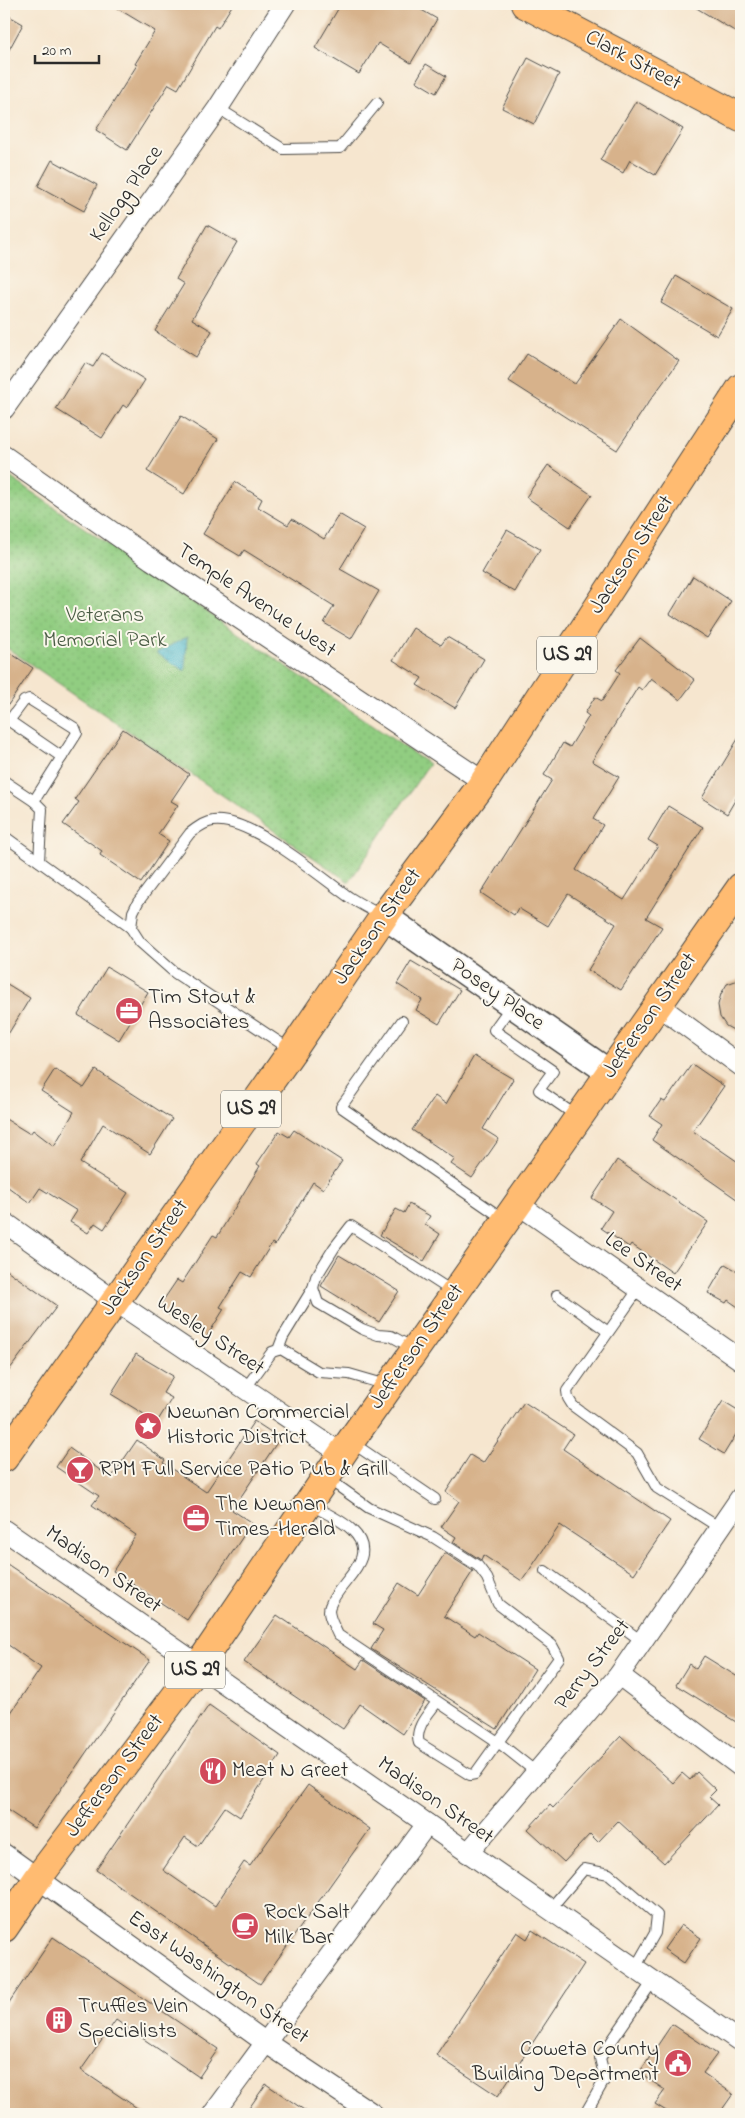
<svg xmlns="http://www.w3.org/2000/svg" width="745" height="2118" font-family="'Indie Flower',sans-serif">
	<defs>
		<pattern id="grass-dots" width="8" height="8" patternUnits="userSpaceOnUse" patternTransform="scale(1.25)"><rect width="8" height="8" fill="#91cd81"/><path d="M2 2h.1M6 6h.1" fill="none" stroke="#7db070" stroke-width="1.8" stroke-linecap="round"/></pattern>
		<pattern id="water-ripples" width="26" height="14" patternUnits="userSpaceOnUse" patternTransform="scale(1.25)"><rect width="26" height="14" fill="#4fb9cc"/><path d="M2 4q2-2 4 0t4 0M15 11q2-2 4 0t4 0" fill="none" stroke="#4297a6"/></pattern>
	</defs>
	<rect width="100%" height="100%" fill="#fbf7ec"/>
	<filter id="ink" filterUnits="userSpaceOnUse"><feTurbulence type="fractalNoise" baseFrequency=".02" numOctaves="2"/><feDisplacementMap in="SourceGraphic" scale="10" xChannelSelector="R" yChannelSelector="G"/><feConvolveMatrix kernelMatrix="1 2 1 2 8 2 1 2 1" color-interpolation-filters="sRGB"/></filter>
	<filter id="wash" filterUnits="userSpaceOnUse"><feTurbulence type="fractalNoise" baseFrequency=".0096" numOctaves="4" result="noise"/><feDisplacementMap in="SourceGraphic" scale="20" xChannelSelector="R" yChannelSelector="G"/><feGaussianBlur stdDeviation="1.12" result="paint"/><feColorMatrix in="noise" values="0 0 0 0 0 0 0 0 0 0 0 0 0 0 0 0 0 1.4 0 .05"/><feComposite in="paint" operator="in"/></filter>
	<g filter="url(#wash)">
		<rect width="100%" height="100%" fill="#f6e6cf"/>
		<polygon fill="url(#grass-dots)" stroke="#5e7c56" points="4,473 429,764 349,882 4,646"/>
		<polygon fill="url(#water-ripples)" stroke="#3d727c" points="187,637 185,671 156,653"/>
		<g id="blocks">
			<g fill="#d7b28b">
				<polygon points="110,4 233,4 218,28 215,26 178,89 169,84 127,150 96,130 137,65 135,64 155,31"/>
				<polygon points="341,4 411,4 437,19 411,63 378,43 359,74 315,48"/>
				<polygon points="690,4 741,4 741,35"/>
				<polygon points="4,13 23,24 4,59"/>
				<polygon points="528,58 559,74 534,124 502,108"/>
				<polygon points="426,64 446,76 436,93 416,81"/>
				<polygon points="636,101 683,129 655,175 630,160 623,173 600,160"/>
				<polygon points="52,160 97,185 84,211 38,186"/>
				<polygon points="207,225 237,242 192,319 212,331 196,357 155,331 184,284 176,279"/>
				<polygon points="676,276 733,309 717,336 661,303"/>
				<polygon points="621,319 679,361 648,403 617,450 509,381 527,354 575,384"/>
				<polygon points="102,353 145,380 127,408 123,405 102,438 56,409 85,363 93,367"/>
				<polygon points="181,416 218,439 184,494 147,471"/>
				<polygon points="548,465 592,495 570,527 526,497"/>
				<polygon points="235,482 262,499 258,507 288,525 292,519 324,539 339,514 364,529 340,569 379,591 351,639 324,623 334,606 244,550 240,556 203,534"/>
				<polygon points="507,530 540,549 515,592 482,573"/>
				<polygon points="693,576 731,601 707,638 670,614"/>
				<polygon points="413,628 441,645 447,637 484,659 455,708 417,685 422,678 393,660"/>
				<polygon points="640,638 695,680 680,700 651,678 642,690 638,687 592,761 619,777 593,819 603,825 576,870 624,900 658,846 648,840 668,806 703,827 646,918 662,927 621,990 588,970 616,924 568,894 548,926 518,908 514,915 481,893 552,780 544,775 563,743 570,747 589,716 585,713 595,697 602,701 620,673 616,670"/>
				<polygon points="4,649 33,668 4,711"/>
				<polygon points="123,729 189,774 171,801 178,805 158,834 169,841 141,883 100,855 102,851 63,824 79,802 75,799"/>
				<polygon points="741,734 741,790 727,814 702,798"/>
				<polygon points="411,961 460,990 439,1024 416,1010 422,1000 397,984"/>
				<polygon points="107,967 148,992 119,1040 78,1015"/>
				<polygon points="741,979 741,1034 726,1026 720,1017 718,1005 721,994 727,984"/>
				<polygon points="4,982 30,998 4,1041"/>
				<polygon points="474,1056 513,1079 483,1129 499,1139 472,1178 451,1164 455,1159 412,1130 435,1096 446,1104"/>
				<polygon points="692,1064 724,1086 693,1131 741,1164 741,1202 652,1140 662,1124 650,1116 661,1100 665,1102"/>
				<polygon points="55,1069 84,1088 96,1070 172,1119 150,1154 103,1124 80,1163 128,1193 104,1229 95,1223 88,1233 70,1222 77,1211 40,1188 30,1203 4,1184 4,1118 30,1134 33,1130 54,1146 74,1112 41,1091"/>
				<polygon points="294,1130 342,1161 323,1189 313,1182 275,1245 272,1243 251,1277 242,1272 220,1307 224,1309 206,1338 158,1308 177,1280 182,1283 213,1235 217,1237 260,1166 257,1164 279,1131 289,1137"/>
				<polygon points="617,1160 708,1222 673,1273 631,1244 629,1247 601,1228 612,1211 592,1198"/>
				<polygon points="409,1204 430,1216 425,1224 440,1234 424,1261 380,1235 396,1209 404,1213"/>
				<polygon points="339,1255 399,1291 379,1322 321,1286"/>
				<polygon points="725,1264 741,1273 741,1309 728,1300 726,1303 708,1293"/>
				<polygon points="4,1268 57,1306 4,1377"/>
				<polygon points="136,1354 173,1376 163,1393 172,1398 157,1422 111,1394"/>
				<polygon points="723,1401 741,1412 741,1426 724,1454 699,1439"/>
				<polygon points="524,1402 573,1434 563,1449 670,1521 634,1574 560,1525 522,1581 483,1555 481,1560 453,1542 456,1537 441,1527 459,1501 446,1492 470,1455 483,1463"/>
				<polygon points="254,1421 280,1438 232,1510 252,1523 187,1620 113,1571 136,1535 92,1505 99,1496 56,1467 69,1448 111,1478 137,1440 165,1460 163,1463 206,1492"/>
				<polygon points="445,1553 473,1571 444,1616 475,1636 478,1632 535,1669 497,1729 371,1649 383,1630 373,1624 399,1583 418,1595"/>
				<polygon points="4,1562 150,1660 34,1828 4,1808 4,1723 41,1668 4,1642"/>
				<polygon points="277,1615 357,1669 363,1660 425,1701 403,1734 360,1704 343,1729 244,1662"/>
				<polygon points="704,1656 741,1679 741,1725 676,1685 689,1664 696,1669"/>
				<polygon points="209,1705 280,1755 240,1817 225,1807 198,1846 185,1837 163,1870 215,1906 244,1862 250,1866 308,1785 370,1829 260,1984 96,1870"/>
				<polygon points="621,1736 673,1783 682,1773 690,1780 697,1772 716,1790 709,1797 718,1805 664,1863 618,1821 598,1842 590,1834 564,1862 528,1829 550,1805 553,1808"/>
				<polygon points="681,1925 701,1938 684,1963 664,1949"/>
				<polygon points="532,1930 584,1964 498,2096 436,2055 517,1932 527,1939"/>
				<polygon points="53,1937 218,2049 199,2077 116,2020 81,2070 146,2114 4,2114 4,2010"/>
				<polygon points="672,2024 717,2054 703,2073 733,2094 719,2114 671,2114 655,2104 665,2090 639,2073"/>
				<polygon points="266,2084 310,2114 245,2114"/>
			</g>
		</g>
	</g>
	<g filter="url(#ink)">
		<use href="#blocks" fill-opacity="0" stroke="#494744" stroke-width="1"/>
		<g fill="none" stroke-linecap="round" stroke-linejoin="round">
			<g stroke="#494744" stroke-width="12">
				<g id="service">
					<polyline points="218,108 283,149 340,148 377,103"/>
					<polyline points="5,718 62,757"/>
					<polyline points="9,721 24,701 29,699 75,728 77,733 34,801 42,809 39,861"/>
					<polyline points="4,781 34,801"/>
					<polyline points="4,836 131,928"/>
					<polyline points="512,1005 494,1030 553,1071 539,1090 578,1117"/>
					<polyline points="402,1021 341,1107 505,1220"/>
					<path d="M291 1050 175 973 140 942 131 928 133 912 138 902 190 833C197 828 204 822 213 821 250 816 319 876 349 897 360 904 371 910 383 916"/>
					<polyline points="313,1288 318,1303 362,1329 378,1335 391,1336 415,1349"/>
					<polyline points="638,1290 567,1391 568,1398 573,1406 637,1453 657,1488 720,1528"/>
					<polyline points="557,1295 607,1331"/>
					<polyline points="278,1350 283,1337 313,1288 316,1277 334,1248 351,1226 453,1292"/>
					<polyline points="245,1389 272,1352 281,1349 319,1372 349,1374 387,1385"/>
					<polyline points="351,1442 435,1499"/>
					<path d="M309 1504C323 1512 341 1519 352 1530 382 1559 338 1581 330 1606 326 1615 335 1627 338 1635L498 1742 559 1658 552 1645 498 1604 487 1578 478 1566 433 1537 369 1508 327 1478"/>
					<polyline points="545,1571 643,1642"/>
					<path d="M437 1702C429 1713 414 1728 419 1743L470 1775 475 1774 498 1742 536 1772"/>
					<polyline points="550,1909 584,1869 609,1874 657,1915 655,1933 635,1968"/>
					<polyline points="585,2114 605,2079 600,2058 653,1981"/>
				</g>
			</g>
			<g stroke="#494744" stroke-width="22">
				<g id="minor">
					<polyline points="4,409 218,108 285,4"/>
					<polyline points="4,456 152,560 484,782"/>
					<polyline points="658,1005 741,1066"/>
					<polyline points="518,1204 741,1360"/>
					<polyline points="4,1222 115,1301 342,1454"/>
					<polyline points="4,1530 741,2042"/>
					<polyline points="619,1675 741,1767"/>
					<polyline points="468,1853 619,1675 741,1497"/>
					<polyline points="4,1854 265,2042 373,2114"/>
					<polyline points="213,2114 427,1824"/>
				</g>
			</g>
			<g stroke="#494744" stroke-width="28">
				<polyline id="tertiary" points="384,916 610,1073"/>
			</g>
			<g stroke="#494744" stroke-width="30">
				<g id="primary">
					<polyline points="525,4 741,118"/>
					<polyline points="4,1458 292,1051 384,916 484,782 741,388"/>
					<polyline points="4,1928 38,1878 199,1665 350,1442 741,887"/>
				</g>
			</g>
			<use href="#service" stroke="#fff" stroke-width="10"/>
			<use href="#minor" stroke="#fff" stroke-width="20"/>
			<use href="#tertiary" stroke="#fff" stroke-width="25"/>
			<use href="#primary" stroke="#ffbb71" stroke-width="28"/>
		</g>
	</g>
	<defs>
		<g id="office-disc" transform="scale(1.4375)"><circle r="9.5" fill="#d1495b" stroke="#fbf7ec"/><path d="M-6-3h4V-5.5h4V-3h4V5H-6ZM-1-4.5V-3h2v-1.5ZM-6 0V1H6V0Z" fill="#fff"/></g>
		<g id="sight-disc" transform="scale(1.4375)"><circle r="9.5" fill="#d1495b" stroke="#fbf7ec"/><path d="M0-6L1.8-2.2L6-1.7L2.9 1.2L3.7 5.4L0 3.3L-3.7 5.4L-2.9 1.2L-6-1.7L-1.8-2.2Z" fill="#fff"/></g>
		<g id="bar-disc" transform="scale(1.4375)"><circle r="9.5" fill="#d1495b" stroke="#fbf7ec"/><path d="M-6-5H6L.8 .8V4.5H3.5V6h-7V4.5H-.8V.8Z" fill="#fff"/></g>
		<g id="restaurant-disc" transform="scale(1.4375)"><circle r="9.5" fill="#d1495b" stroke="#fbf7ec"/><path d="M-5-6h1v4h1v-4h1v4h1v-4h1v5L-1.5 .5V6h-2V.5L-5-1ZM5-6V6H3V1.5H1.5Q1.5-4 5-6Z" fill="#fff"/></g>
		<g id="cafe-disc" transform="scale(1.4375)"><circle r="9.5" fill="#d1495b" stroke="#fbf7ec"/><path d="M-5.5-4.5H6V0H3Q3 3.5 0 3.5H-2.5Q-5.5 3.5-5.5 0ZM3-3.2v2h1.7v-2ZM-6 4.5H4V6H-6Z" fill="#fff"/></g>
		<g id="building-disc" transform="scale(1.4375)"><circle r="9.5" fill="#d1495b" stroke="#fbf7ec"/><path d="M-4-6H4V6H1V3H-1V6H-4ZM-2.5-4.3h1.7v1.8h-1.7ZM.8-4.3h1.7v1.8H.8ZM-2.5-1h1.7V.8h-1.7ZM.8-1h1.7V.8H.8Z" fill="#fff"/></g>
		<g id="civic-disc" transform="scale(1.4375)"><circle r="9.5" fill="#d1495b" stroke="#fbf7ec"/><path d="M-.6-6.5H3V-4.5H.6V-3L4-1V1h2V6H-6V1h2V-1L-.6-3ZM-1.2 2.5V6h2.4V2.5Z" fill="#fff"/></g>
	</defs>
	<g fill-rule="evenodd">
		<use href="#office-disc" x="129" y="1011"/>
		<use href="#sight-disc" x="148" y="1426"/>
		<use href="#bar-disc" x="80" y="1470"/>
		<use href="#office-disc" x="196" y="1518"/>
		<use href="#restaurant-disc" x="213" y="1771"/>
		<use href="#cafe-disc" x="245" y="1926"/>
		<use href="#building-disc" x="59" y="2020"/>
		<use href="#civic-disc" x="678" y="2063"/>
	</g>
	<g text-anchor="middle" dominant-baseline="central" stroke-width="4" stroke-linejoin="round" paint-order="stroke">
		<g fill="#fbf7ec" stroke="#696865" stroke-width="1">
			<rect x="537" y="636.5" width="60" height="37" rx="4"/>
			<rect x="221" y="1090.5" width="60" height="37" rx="4"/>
			<rect x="165" y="1651.5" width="60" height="37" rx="4"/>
		</g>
		<g font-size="21" font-weight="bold" fill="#2b2b2b">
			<text x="567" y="655">US 29</text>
			<text x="251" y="1109">US 29</text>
			<text x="195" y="1670">US 29</text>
		</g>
		<g font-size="22" fill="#2b2b2b" stroke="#fbf7ec">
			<text transform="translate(633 61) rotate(28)">Clark Street</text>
			<text transform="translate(127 194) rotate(-55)">Kellogg Place</text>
			<text transform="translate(632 555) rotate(-57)">Jackson Street</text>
			<text transform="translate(256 601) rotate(34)">Temple Avenue West</text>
			<text transform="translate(378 927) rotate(-55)">Jackson Street</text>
			<text transform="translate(497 995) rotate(35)">Posey Place</text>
			<text transform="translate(650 1016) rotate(-55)">Jefferson Street</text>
			<text transform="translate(145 1258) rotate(-55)">Jackson Street</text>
			<text transform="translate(643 1263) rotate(35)">Lee Street</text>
			<text transform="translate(210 1336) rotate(34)">Wesley Street</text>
			<text transform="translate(417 1347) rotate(-55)">Jefferson Street</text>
			<text transform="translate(103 1570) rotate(35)">Madison Street</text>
			<text transform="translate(593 1665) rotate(-52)">Perry Street</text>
			<text transform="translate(115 1776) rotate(-53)">Jefferson Street</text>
			<text transform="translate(435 1801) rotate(35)">Madison Street</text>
			<text transform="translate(218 1978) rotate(35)">East Washington Street</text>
		</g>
		<g font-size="22" fill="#4a5c45" stroke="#fbf7ec">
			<text x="105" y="616">Veterans<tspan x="105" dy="25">Memorial Park</tspan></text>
		</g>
		<g font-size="22" fill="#2b2b2b" stroke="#fbf7ec" text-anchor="start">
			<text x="148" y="998">Tim Stout &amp;<tspan x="148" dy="25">Associates</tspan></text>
			<text x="167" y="1413">Newnan Commercial<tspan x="167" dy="25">Historic District</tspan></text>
			<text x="99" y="1470">RPM Full Service Patio Pub &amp; Grill</text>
			<text x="215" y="1505">The Newnan<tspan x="215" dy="25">Times-Herald</tspan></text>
			<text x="232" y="1771">Meat N Greet</text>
			<text x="264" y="1913">Rock Salt<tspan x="264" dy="25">Milk Bar</tspan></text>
			<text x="78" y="2007">Truffles Vein<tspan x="78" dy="25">Specialists</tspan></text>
			<text x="659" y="2050" text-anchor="end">Coweta County<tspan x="659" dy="25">Building Department</tspan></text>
		</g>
	</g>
	<rect width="745" height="2118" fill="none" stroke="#fbf7ec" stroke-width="20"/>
	<path d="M35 55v8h64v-8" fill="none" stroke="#2b2b2b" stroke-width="2.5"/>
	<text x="42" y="55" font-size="15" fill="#2b2b2b" stroke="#fbf7ec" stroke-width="4" paint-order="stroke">20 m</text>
</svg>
